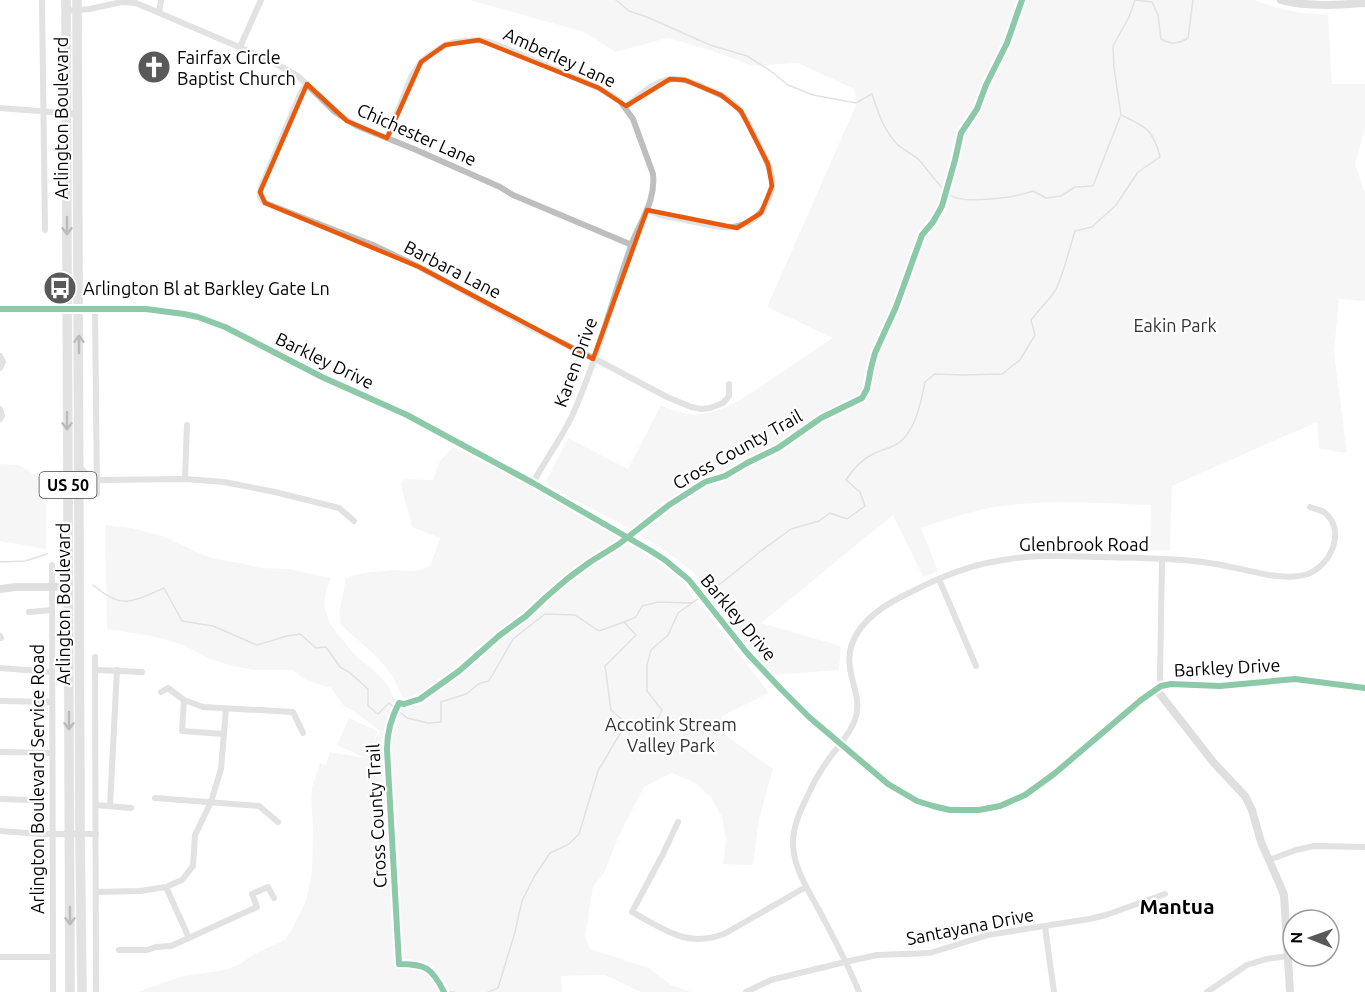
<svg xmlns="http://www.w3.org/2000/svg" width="1365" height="992" font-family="Ubuntu,sans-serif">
	<rect width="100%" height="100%" fill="#fff"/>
	<g fill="#ececec">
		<path d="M469 0H1254C1278 9 1302 15 1328 14L1332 84H1365V130L1355 164 1365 193V301L1339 299 1334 352 1347 453 1319 449 1317 422 1172 486 1170 551 1150 550 1151 505C1108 504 1064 500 1021 504 987 506 954 517 921 528L938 571 923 577 893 515 761 623 841 646 839 670 773 675 742 638 718 604V601C714 595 709 587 704 582 660 540 603 515 549 486L546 481 568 438 628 469 661 405C706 429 738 401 775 377 794 364 813 351 833 338L767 307 857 103 854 89 798 63 753 66 707 49 668 38 616 52 584 32Z"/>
		<polygon points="453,447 535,488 623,537 624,541 643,552 680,578 687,585 688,590 701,608 703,607 708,613 769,693 722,716 721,732 773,769 759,819 753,865 723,864 726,840 722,817 710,796 692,781 672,773 644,787 618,838 604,873 593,887 585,936 590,949 649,968 671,985 691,992 641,992 605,975 561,976 562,992 137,992 183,976 225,970 240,964 254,954 285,940 291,931 306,901 312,871 313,827 311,798 312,787 320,763 326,765 330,752 366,758 337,745 349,718 378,731 372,745 380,731 352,710 344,706 331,688 306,680 292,670 255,670 233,666 210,659 181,644 156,637 107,629 105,525 132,528 165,537 208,557 263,568 290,569 331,578 326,591 324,606 330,624 355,655 375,671 389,687 396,703 395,705 398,707 403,698 392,675 375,655 341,625 339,613 346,578 362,573 394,570 415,571 430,566 440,538 412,527 401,485 403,479 433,480 440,461"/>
		<polygon points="0,464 19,465 46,482 46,549 0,541"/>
	</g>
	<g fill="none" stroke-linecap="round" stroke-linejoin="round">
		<g stroke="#bfbfbf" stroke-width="1.5">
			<path d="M616 0 629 11 647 17 710 45 747 56 768 69 788 85 813 95 856 103 872 94C878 112 883 129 897 144 903 150 913 154 919 160 930 172 937 185 950 195 964 205 1017 197 1033 191L1046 198 1061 196 1075 187 1093 186 1120 117"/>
			<polyline points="0,562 25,561 47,554"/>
			<path d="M93 585C122 610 132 602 164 588L182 621 213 626 257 645 287 636 300 634 316 648 326 647 340 667 349 672 368 689V706L378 714 389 703 407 718 428 723 441 722V702L466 694 480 683 489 681 513 639 545 614 575 615 599 631 624 622 636 635 605 666 611 710 634 730"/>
			<path d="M706 594 724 581 761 551 791 529 819 521 830 513 847 519 865 506 860 492 846 480C853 469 861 460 873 454 880 450 888 449 895 445 915 435 921 402 925 382L935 374 963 375 1002 374 1020 360 1035 335 1031 320C1038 311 1046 303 1053 294 1062 282 1070 246 1075 231L1092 227 1116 205 1138 172 1160 157C1153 129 1146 127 1121 115L1114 68 1113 46 1129 17 1135 0 1152 2 1158 15 1161 39C1171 45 1178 44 1188 38L1193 0"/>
			<polyline points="624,622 636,617 642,606 658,602 692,603"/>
			<polyline points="450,992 454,992"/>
			<polyline points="488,992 498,988 515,932 522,901 534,877 550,853 569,844 579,834 598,771 621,732 653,728 662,710 647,691 647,665 651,650 668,635 678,613 699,598"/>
		</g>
		<g stroke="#dbdbdb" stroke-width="10">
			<g id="primary">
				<polyline points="66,0 70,992"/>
				<polyline points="77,0 80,834 82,992"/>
				<polyline points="79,469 87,477 97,480"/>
			</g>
		</g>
		<g stroke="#bebebe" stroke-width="6">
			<polyline points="42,0 45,230"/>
			<polyline points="66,11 90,9 121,2 136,3 267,59 298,76 335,112 357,126 414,149 500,187 513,195 632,245"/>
			<polyline points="159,13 161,0"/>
			<polyline points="240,47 261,0"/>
			<path d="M307 84 301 92 261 187C259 195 259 198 265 203L373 245 419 267 528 326 601 362 667 397 691 407 701 409 710 408 723 403 729 396V384"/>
			<path d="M625 107C637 98 649 85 663 81 677 76 690 81 703 87 715 93 729 97 738 108 746 116 771 167 772 178 773 186 771 193 768 200 759 221 742 229 720 227L660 215 647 210"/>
			<polyline points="0,108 77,114"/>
			<path d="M387 138 411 77 421 62 428 56 445 45 455 42 479 40 489 42 505 48 599 88 620 101 633 119 653 174C656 200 641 220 632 243 612 300 597 360 572 416 561 439 545 460 533 483"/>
			<polyline points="95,308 97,494"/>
			<polyline points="0,309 67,309"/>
			<polyline points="0,356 3,362 0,368"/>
			<polyline points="0,409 2,416 0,419"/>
			<polyline points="185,479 187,425"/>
			<polyline points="97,480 185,479 224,482 275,492 339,508 354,521"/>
			<polyline points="52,565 53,992"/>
			<polyline points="939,579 976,666"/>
			<polyline points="29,612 52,610"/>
			<polyline points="0,636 1,638"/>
			<polyline points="95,657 96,992"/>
			<polyline points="0,668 52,672"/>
			<polyline points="96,670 142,672"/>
			<polyline points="1161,686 1160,677 1162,559"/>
			<polyline points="161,692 168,688 184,700 203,707 293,712 303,733"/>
			<polyline points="184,700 182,731 224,734"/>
			<polyline points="0,701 52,702"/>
			<polyline points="0,752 52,753"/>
			<polyline points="155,798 259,806 278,822"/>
			<polyline points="0,799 30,800"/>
			<polyline points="96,805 131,808"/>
			<polyline points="110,806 117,670"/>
			<path d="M678 822 663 854 632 912C665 930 688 949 726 933L806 887"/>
			<polyline points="0,831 41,834 96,834"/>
			<polyline points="1269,860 1296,850 1314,846 1365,847"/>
			<polyline points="166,887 189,938"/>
			<polyline points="96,892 140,891 166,887 182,880 193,866 195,835 211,802 221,769 226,709"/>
			<polyline points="1045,927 1054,992"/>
			<polyline points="119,950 147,950 156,947 171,946 257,907 252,894 268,887 274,898"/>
			<polyline points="0,957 53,957"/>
			<polyline points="746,992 771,980 845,962 877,955 930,953 988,935 1089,919 1106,915 1165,894"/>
			<path d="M859 992C848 964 833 937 819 910 808 890 793 867 793 843 793 825 801 809 809 793 815 779 824 765 834 752 842 742 850 733 855 720 866 691 835 667 858 632 870 613 892 601 911 592 938 578 967 566 997 561 1031 554 1067 556 1102 557 1136 558 1170 558 1203 562 1226 565 1247 571 1269 575 1282 577 1296 578 1308 574 1331 565 1347 530 1324 512 1320 510 1315 509 1310 507"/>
			<polyline points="1207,992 1247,965 1266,959 1288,956"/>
		</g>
		<g stroke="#b8b8b8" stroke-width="8">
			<path d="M1281 0C1309 7 1337 5 1365 3"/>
			<polyline points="72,309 146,309 184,314 211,321 322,377 407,415 567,502 651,551 678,570 694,585 747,653 781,689 809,717 888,784 917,801 933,806 950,810 979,810 1000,806 1025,795 1054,774 1141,700 1161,686 1171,684 1220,686 1295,679 1365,688"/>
			<polyline points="0,589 16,587 68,587"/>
			<polyline points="1156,689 1214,763 1245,796 1252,810 1261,842 1280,885 1284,895 1290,992"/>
		</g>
		<use href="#primary" stroke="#bebebe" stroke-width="9"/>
		<g stroke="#fff" stroke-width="10">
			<g id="cycleway">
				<polyline points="0,309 146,309 184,314 198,317 225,327 322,377 407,415 533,483 651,551 665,560 689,580 747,653 781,689 809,717 888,784 917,801 933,806 950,810 979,810 1000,806 1025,795 1054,774 1141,700 1161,686 1171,684 1220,686 1295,679 1365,688"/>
				<path d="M444 992C432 968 426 964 399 964L387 749C387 731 391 718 399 703L404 704 420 699 459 671 500 635 526 616 545 598 567 579 590 562 619 544 669 505 705 482 725 476 747 463 778 448 821 418 862 398 867 389 871 368 875 353 896 307 922 235 933 222 942 206 955 160 961 133 977 109 986 85 1007 43 1022 0"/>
			</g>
		</g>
		<use href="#cycleway" stroke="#00873e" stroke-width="6"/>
	</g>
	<defs><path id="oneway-shaft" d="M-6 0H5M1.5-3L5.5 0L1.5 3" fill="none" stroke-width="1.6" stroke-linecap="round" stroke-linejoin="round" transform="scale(1.5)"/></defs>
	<g stroke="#686868">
		<use href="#oneway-shaft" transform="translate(67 226) rotate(90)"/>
		<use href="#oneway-shaft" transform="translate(79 344) rotate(-90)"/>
		<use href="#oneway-shaft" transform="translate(67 421) rotate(90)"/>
		<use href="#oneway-shaft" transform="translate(69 721) rotate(90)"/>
		<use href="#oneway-shaft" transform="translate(70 916) rotate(90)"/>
	</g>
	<path d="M0 0H1365V992H0ZM479 40 599 88 626 106 670 79 685 80 721 95 741 111 768 164 772 186 761 213 737 228 647 210 593 359 419 267 265 203 260 192 307 84 347 121 387 138 421 62 445 45Z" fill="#fff" fill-opacity=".55" fill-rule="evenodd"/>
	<path fill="none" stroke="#e8590c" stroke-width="4.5" stroke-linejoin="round" d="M479 40 599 88 626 106 670 79 685 80 721 95 741 111 768 164 772 186 761 213 737 228 647 210 593 359 419 267 265 203 260 192 307 84 347 121 387 138 421 62 445 45Z"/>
	<defs>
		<g id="church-disc" transform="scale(1.725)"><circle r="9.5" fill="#595959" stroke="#fff"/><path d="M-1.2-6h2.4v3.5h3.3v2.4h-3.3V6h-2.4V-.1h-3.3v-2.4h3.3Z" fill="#fff"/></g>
		<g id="bus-disc" transform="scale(1.725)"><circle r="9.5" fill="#595959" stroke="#fff"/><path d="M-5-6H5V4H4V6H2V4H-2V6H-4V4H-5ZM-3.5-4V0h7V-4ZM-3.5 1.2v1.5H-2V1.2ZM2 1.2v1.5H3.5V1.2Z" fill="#fff"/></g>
	</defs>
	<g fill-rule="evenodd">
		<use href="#church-disc" x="154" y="67"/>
		<use href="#bus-disc" x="60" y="288"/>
	</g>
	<g text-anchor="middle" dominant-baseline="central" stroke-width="4.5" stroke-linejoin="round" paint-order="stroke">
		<rect fill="#fff" stroke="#4c4c4c" stroke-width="1.5" x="39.5" y="472" width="57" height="26" rx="4.5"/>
		<g font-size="16" font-weight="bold" fill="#000">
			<text x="68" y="485">US 50</text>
		</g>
		<g font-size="18" fill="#000" stroke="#fff" text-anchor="start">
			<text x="177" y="57">Fairfax Circle<tspan x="177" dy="21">Baptist Church</tspan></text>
			<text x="83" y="288">Arlington Bl at Barkley Gate Ln</text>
		</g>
		<g font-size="18" fill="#000" stroke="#fff">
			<text transform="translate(560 57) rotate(24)">Amberley Lane</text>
			<text transform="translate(61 118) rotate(-90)">Arlington Boulevard</text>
			<text transform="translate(417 134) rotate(24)">Chichester Lane</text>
			<text transform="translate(453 269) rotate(27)">Barbara Lane</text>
			<text transform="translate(325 360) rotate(26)">Barkley Drive</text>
			<text transform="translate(575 362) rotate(-70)">Karen Drive</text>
			<text transform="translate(737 449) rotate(-29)">Cross County Trail</text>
			<text x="1084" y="544">Glenbrook Road</text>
			<text transform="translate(63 604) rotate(-90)">Arlington Boulevard</text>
			<text transform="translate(739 617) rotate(50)">Barkley Drive</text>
			<text transform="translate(1227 667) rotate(-3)">Barkley Drive</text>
			<text transform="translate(37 779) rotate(-90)">Arlington Boulevard Service Road</text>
			<text transform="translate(376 816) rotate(-93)">Cross County Trail</text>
			<text transform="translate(970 926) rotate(-11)">Santayana Drive</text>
		</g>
		<g font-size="18" fill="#333" stroke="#fff">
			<text x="1175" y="325">Eakin Park</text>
			<text x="671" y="724">Accotink Stream<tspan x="671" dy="21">Valley Park</tspan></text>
		</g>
		<g font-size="21" font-weight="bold" fill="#000" stroke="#fff">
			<text x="1177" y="906">Mantua</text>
		</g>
	</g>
	<g transform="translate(1311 938) rotate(271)"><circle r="28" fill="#ffffff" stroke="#999999" stroke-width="1.5"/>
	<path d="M0-4.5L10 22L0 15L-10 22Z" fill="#595959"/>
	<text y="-9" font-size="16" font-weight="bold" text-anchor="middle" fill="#000000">N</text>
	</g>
</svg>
